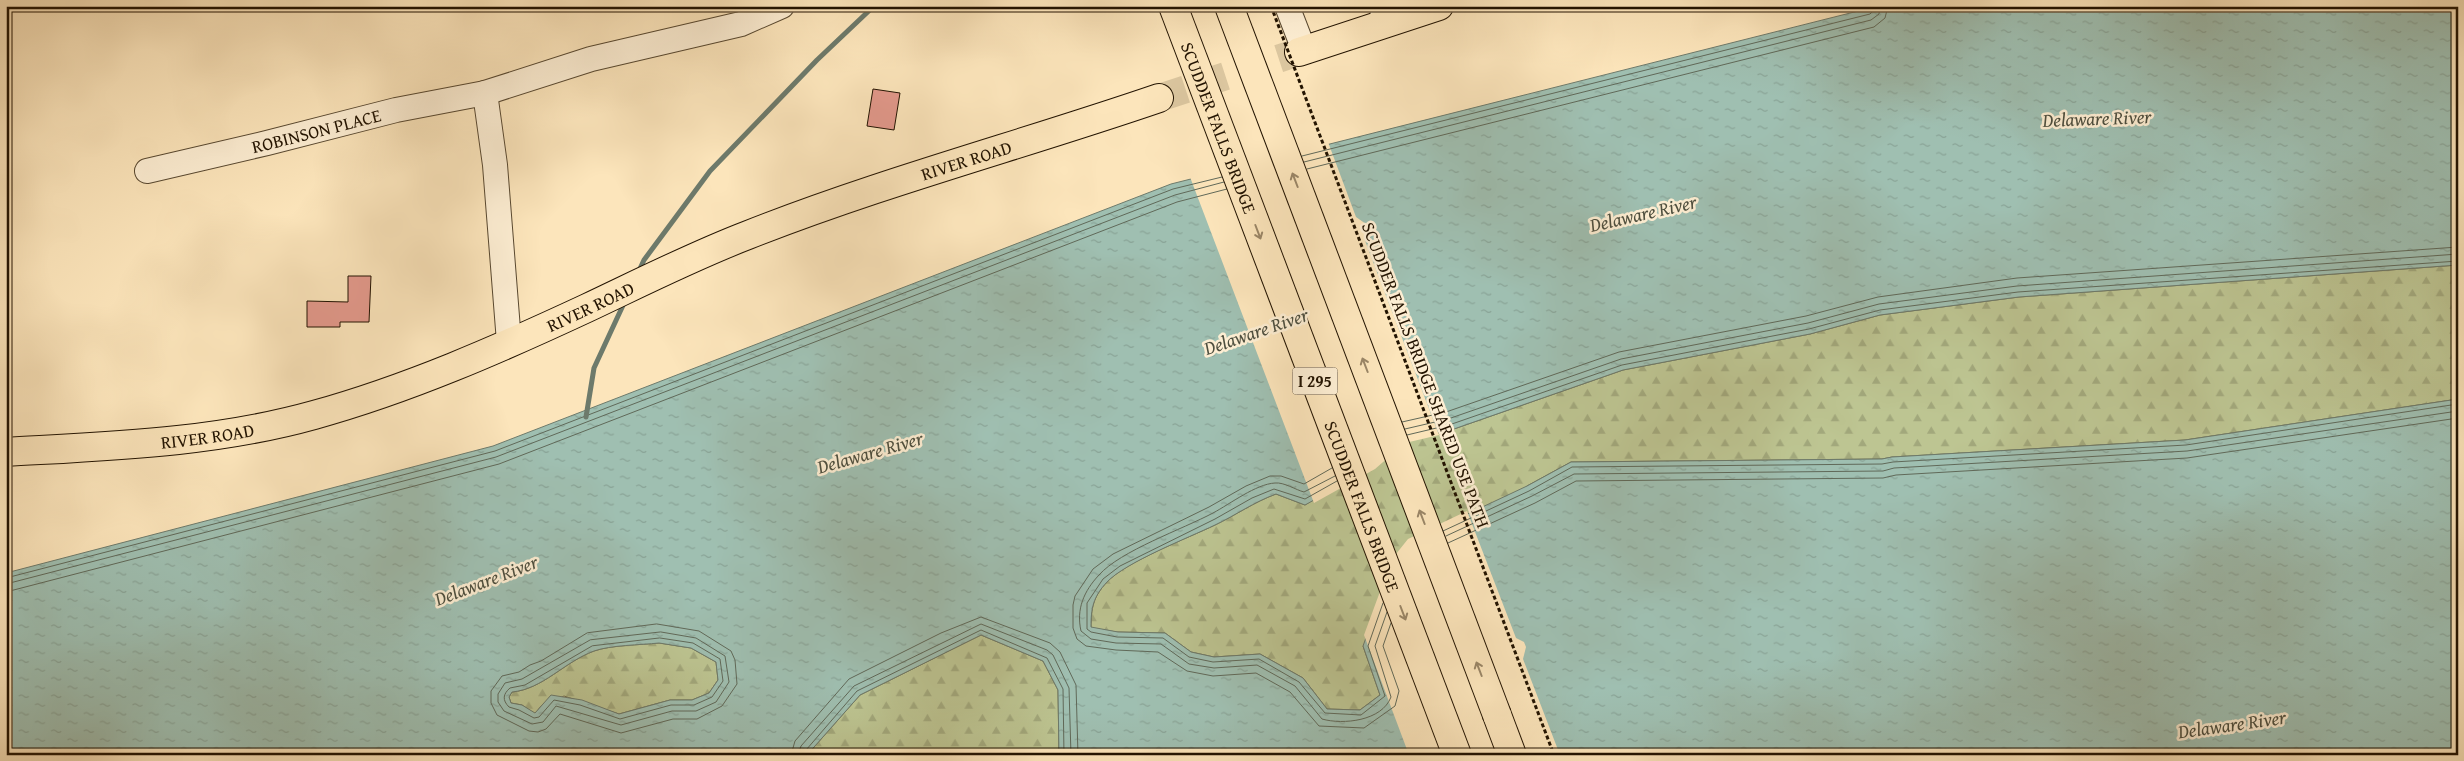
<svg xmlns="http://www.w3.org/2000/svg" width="2464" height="761" font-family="'Gentium Book Plus',serif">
	<defs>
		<pattern id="forest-firs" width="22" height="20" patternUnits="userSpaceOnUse" patternTransform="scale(1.25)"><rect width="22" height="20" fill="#bdc592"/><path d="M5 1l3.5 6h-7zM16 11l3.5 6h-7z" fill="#a2a87c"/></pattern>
		<pattern id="water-ripples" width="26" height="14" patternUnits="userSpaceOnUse" patternTransform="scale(1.25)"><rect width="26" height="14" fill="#9fbfb1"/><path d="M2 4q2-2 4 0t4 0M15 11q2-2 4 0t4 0" fill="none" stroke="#89a396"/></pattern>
	</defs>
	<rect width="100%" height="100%" fill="#fce5bb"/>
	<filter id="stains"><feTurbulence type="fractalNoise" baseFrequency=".004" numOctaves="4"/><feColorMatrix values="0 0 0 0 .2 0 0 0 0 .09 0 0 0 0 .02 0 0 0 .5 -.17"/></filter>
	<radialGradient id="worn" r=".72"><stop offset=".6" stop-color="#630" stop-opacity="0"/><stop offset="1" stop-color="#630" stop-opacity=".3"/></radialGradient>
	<g fill="url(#forest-firs)" stroke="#706c4a">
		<path d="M2458 265V399L2185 440 1892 457 1882 459 1571 462 1527 486 1363 646 1380 695 1360 710 1327 709 1303 678 1260 654 1214 657 1191 652 1165 633 1117 632 1091 628C1091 608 1093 597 1107 582 1125 562 1188 538 1215 525 1236 515 1254 502 1276 494L1305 505 1404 440 1451 430 1623 370 1810 334 1880 315 2019 297Z"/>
		<polygon points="981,635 1043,661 1058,690 1059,755 807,755 860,695"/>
		<path d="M659 643 691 648 716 662 718 680 709 693 692 700H670L619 714 564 696 541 706 535 714 522 705 511 703 509 697 512 692C543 689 564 662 594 651 611 645 640 645 659 643Z"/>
	</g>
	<path fill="url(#water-ripples)" stroke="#6d7a6b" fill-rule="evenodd" d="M1878 6H2458V265L2019 297 1880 315 1810 334 1623 370 1451 430 1404 440 1374 467 1305 505 1276 494C1254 502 1236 515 1215 525 1188 538 1126 562 1107 582 1093 597 1091 608 1091 627L1118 632 1165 633 1191 652 1214 657 1260 654 1303 678 1327 709 1360 710 1380 695 1363 646 1394 560 1410 541 1527 486 1571 462 1882 459 1892 457 2185 440 2458 399V755H1059L1058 690 1043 661 981 635 860 695 807 755H6V573L493 446 1171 184ZM659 643 691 648 716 662 718 680 709 693 692 700H670L619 714 582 700 551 695 535 713 522 705 511 703 509 697 512 692C543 689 564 662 594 651 611 645 640 645 659 643Z"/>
	<g fill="#fce5bb">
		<polygon points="1328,142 1356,217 1366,224 1367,229 1364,238 1439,435 1405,443 1375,469 1314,503 1190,177"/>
		<polygon points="1467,511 1516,638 1524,642 1526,647 1523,659 1560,755 1409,755 1364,635 1392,559 1408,539"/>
	</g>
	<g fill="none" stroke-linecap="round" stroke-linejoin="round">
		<g stroke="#606959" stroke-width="1">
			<polyline points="1302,156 1870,14 1873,11 1874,6"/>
			<polyline points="1304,162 1871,20 1879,14 1880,6"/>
			<polyline points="1307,169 1874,27 1885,18 1888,6"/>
			<polyline points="1402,422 1446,412 1619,352 1806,316 1878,297 2017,278 2458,247"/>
			<polyline points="1405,429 1448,419 1621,359 1808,323 1879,304 2017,286 2458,254"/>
			<polyline points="1407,435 1449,425 1622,365 1809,329 1880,310 2018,292 2458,261"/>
			<polyline points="1332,468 1304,484 1281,476 1270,476 1246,486 1209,507 1113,554 1093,569 1075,596 1073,605 1073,628 1077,639 1086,646 1116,650 1158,652 1187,671 1213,676 1256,673 1290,692 1319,726 1364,728 1395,706 1399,691 1383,646 1391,623"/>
			<path d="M1335 476 1304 492C1296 490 1284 482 1275 483 1256 484 1230 504 1213 513 1183 529 1120 551 1099 575 1084 591 1076 609 1081 631L1091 639 1116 643 1161 644 1189 664 1214 668 1257 665 1295 686 1322 719C1343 725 1382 721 1391 697L1375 646 1387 612"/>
			<polyline points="1337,481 1305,499 1274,489 1252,498 1215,519 1120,566 1103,579 1087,603 1087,629 1091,632 1117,637 1163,638 1189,657 1213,662 1259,659 1299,682 1325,713 1361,715 1385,696 1368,646 1383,603"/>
			<polyline points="1443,531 1529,491 1572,467 1882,464 1893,462 2186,445 2458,404"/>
			<polyline points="1446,536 1532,496 1574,474 1883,471 1894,468 2187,451 2458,411"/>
			<polyline points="1448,543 1535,503 1576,481 1883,478 1896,475 2187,458 2458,418"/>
			<polyline points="6,578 495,451 1173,189 1222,177"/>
			<polyline points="6,584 496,457 1175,195 1224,182"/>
			<polyline points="6,592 499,464 1177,202 1227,189"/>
			<polygon points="657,624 699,631 731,651 735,660 737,684 722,706 697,719 673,719 621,733 560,714 546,729 538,732 529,731 497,715 491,703 491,691 502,676 519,672 530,665 541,661 587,633"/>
			<polygon points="661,632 696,638 725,656 729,682 716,702 696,711 672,711 621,725 556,706 543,722 532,724 504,711 498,702 498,694 505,683 522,679 590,640"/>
			<path d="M660 638 693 643 720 659 723 681 712 697 694 705H671L620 719 580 705 554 700 539 717 534 718 519 710 509 707C502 700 503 694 510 688L525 685 592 646Z"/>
			<polyline points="791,755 795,741 849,679 941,633 981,617 1050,643 1060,652 1076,685 1078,755"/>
			<polyline points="798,755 801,746 854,686 981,624 1047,650 1053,655 1069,688 1071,755"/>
			<polyline points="805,755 806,750 857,691 981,630 1047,658 1063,689 1064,755"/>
		</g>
		<g stroke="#6d7a6b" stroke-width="5">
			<polyline points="638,273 644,260 710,171 817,60 874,6"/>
			<polyline points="586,417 594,368 625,301"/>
		</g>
	</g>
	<g fill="#e3998c" stroke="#221301">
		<polygon points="873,89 900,93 894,130 867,126"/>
		<polygon points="348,276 371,276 369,322 340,322 340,327 307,327 307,301 348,302"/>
	</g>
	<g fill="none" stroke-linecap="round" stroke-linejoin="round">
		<polyline stroke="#dbc69f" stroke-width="28" stroke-dasharray="28 14" stroke-linecap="butt" points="1159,98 1299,52"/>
		<g stroke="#584830" stroke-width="26">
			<g id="minor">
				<polyline points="1287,6 1304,50"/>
				<polyline points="1382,25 1383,6"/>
				<polyline points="485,93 495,165 509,342"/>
				<path id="s1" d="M147 171 267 143 396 110 485 93 591 59 741 24 782 6"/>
			</g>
		</g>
		<g stroke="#221301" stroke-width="30">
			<g id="major">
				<polyline points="1299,52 1439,6"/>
				<path id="s2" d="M6 452C109 446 214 443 314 415 408 389 499 349 587 308 640 283 693 256 748 235 882 182 1022 145 1159 98"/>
			</g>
		</g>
		<g stroke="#221301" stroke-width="30">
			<polyline id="highway" points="1497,715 1512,755"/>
		</g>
		<use href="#minor" stroke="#fdeed3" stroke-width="24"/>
		<use href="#major" stroke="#fce5bb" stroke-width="28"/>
		<use href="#highway" stroke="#fce5bb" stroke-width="28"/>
		<g stroke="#221301" stroke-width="30" stroke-linecap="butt">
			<g id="highway-bridge">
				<path id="s3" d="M1173 6 1457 755"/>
				<polyline points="1229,6 1497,715"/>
			</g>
		</g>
		<polyline stroke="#221301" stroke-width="3" stroke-dasharray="4 2.5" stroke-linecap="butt" points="1271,6 1554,755"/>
		<use href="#highway-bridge" stroke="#fce5bb" stroke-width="28"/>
	</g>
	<defs><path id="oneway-shaft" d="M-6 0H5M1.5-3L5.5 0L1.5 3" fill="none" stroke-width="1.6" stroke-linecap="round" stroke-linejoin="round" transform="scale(1.25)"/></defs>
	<g stroke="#9a8667">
		<use href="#oneway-shaft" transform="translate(1295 180) rotate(-111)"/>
		<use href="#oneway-shaft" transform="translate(1258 232) rotate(69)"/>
		<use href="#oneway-shaft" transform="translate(1365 365) rotate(-111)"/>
		<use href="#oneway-shaft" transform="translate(1422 517) rotate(-111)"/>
		<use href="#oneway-shaft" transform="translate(1403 613) rotate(69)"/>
		<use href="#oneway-shaft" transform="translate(1479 669) rotate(-111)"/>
	</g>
	<g text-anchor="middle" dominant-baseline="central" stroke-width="5" stroke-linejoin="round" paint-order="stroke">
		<rect fill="#fdeed3" stroke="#645540" stroke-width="1" x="1292.5" y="367.5" width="45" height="27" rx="4"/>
		<g font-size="16" font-weight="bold" fill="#221301">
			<text x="1315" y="381">I 295</text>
		</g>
		<g font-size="18" fill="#221301" stroke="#fdeed3">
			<text stroke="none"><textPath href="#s3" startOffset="130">SCUDDER FALLS BRIDGE</textPath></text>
			<text stroke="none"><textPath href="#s1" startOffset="174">ROBINSON PLACE</textPath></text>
			<text stroke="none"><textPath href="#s2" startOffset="1012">RIVER ROAD</textPath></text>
			<text stroke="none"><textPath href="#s2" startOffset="608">RIVER ROAD</textPath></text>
			<text transform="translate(1426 375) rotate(69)">SCUDDER FALLS BRIDGE SHARED USE PATH</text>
			<text stroke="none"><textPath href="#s2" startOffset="202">RIVER ROAD</textPath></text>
			<text stroke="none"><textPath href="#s3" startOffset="535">SCUDDER FALLS BRIDGE</textPath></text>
		</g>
		<g font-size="19" font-style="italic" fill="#4e4f3f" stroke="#fdeed3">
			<text transform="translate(2097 118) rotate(-2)">Delaware River</text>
			<text transform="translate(1643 213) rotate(-13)">Delaware River</text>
			<text transform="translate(1256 331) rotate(-19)">Delaware River</text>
			<text transform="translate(870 452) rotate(-16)">Delaware River</text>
			<text transform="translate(486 580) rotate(-21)">Delaware River</text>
			<text transform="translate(2232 724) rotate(-8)">Delaware River</text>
		</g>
	</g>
	<rect width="2464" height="761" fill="none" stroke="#fce5bb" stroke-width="25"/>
	<rect x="8" y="8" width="2449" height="746" fill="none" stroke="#221301" stroke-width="2.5"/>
	<rect x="12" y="12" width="2439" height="736" fill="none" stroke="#221301"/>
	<rect width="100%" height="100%" filter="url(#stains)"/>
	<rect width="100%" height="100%" fill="url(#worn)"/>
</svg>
